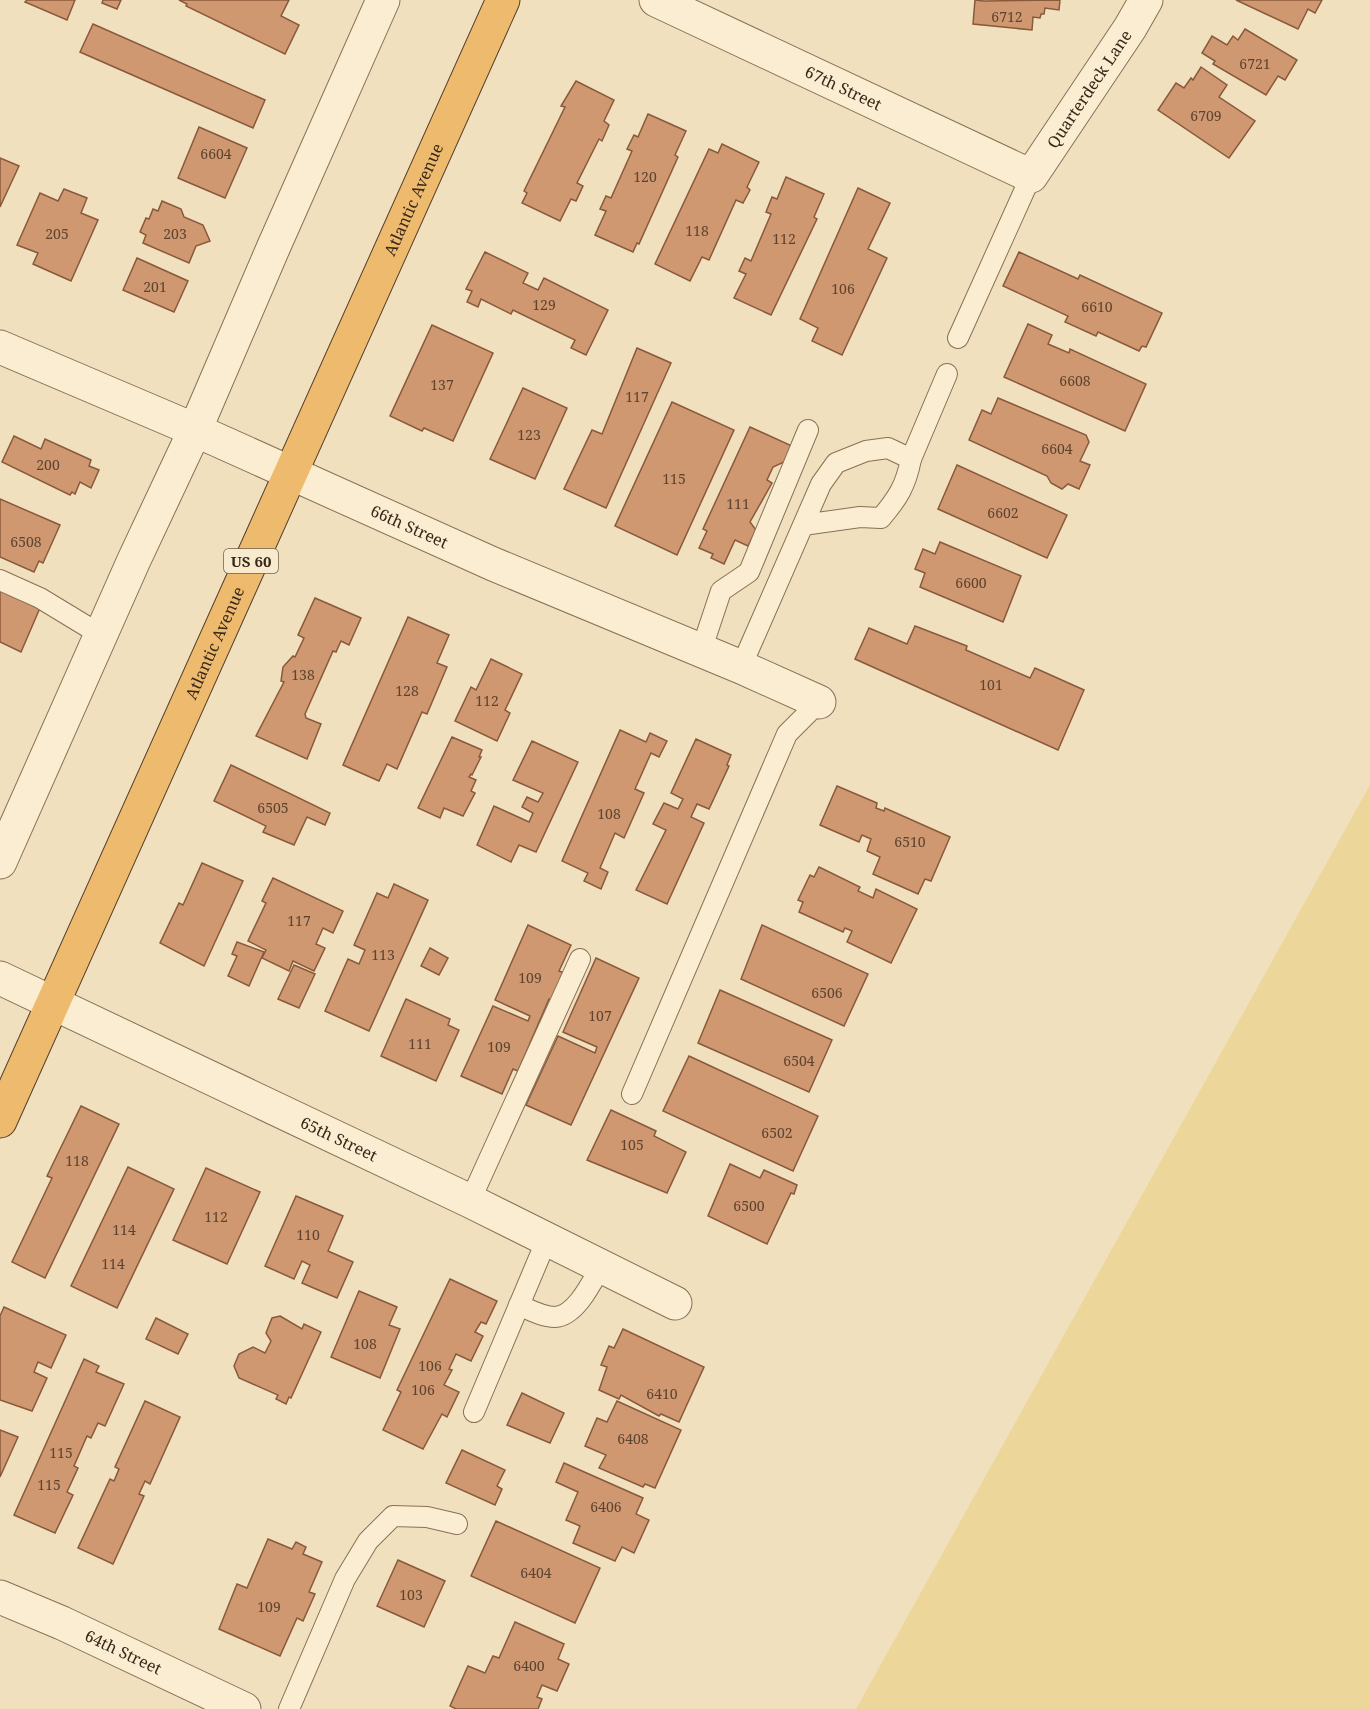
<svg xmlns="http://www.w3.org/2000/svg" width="1370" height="1709" font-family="'Noto Serif',serif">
	<rect width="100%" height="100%" fill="#f0e0be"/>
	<polygon fill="#edd699" points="1370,785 1370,1709 856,1709"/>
	<g fill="#d09871" stroke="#89593b" stroke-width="1.5">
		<polygon points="27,0 75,0 67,20 25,2"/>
		<polygon points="103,0 121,0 117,9 102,3"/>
		<polygon points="179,0 289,0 281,16 299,25 285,54 186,6 187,4"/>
		<polygon points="975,0 984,1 1060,0 1059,10 1045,8 1044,14 1041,14 1040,18 1033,17 1032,30 973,24"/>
		<polygon points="1236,0 1322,0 1315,13 1308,9 1298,29"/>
		<polygon points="93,24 265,100 253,128 80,52"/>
		<polygon points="1245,29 1297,60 1285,80 1278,76 1266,95 1213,64 1215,61 1202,53 1212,36 1227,45 1233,36 1238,40"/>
		<polygon points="1201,67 1227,85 1219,97 1255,121 1229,158 1158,110 1176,83 1184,88 1191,78 1193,80"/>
		<polygon points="576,81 614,100 604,121 609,125 602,141 599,139 577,183 583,186 576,201 571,199 560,221 522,203 527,193 524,191 565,107 561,106"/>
		<polygon points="648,114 686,131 675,155 678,157 639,244 637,243 633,252 595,235 606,211 600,209 606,196 611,198 632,151 627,149 634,135 638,137"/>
		<polygon points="199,127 247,148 225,198 178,178"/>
		<polygon points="722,144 759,162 747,187 750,190 743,203 736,200 709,260 702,257 690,281 655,264 709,149 718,153"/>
		<polygon points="0,158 19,166 0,207"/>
		<polygon points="786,177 824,194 814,217 817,219 771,315 734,298 746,274 739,271 745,258 751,261 771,214 766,212 772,197 777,199"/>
		<polygon points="858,188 890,203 868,249 887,258 842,355 812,341 818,328 800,319"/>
		<polygon points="64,189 87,198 81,213 98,220 71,281 33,264 38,253 17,245 40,193 58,201"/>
		<polygon points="162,201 181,209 184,217 203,225 210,241 196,246 189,263 143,243 146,235 140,232 146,218 149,219 153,209 158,211"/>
		<polygon points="485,252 528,273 523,283 538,290 544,278 608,310 586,355 571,348 575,340 513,310 511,314 481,299 478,307 467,302 472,291 466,289"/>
		<polygon points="1019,252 1078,279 1080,275 1162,313 1146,347 1142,346 1139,351 1098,332 1096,336 1065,322 1068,316 1003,286"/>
		<polygon points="137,258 188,281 174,312 123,290"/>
		<polygon points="1028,324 1052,335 1048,344 1069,353 1070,349 1146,384 1125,431 1004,377"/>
		<polygon points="432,325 493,353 453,441 424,428 422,431 390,416"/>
		<polygon points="637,348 671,363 606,508 564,489 592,430 602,434"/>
		<polygon points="523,388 567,408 535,479 490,459"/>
		<polygon points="998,398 1086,435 1089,442 1080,461 1090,465 1079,489 1068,484 1062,489 1051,483 1047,476 969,440 982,410 991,414"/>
		<polygon points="672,402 734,430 677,555 615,526"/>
		<polygon points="750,427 792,446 784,462 773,467 767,480 772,483 750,522 756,530 748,546 735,540 724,564 711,558 713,554 699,548 707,531 703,529"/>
		<polygon points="14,436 41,449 45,439 91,460 89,466 99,470 91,488 80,482 75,494 72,492 70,495 2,462"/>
		<polygon points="957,465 1067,515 1047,558 938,509"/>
		<polygon points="0,499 60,525 43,563 39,561 34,572 0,557"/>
		<polygon points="940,542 1021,576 1003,622 920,587 925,573 915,569 923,549 935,554"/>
		<polygon points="0,590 40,608 21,652 0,642"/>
		<polygon points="315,598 361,618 349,645 341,641 336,652 333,651 305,714 306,718 321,724 307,759 256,736 284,682 281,681 283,667 293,656 295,657 304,638 298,635"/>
		<polygon points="408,617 449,635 437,663 447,667 427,714 422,712 397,769 387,764 379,781 343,765"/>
		<polygon points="915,626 967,646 966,650 1030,678 1035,668 1084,690 1058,750 855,659 869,628 907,644"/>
		<polygon points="491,659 522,674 505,710 510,713 497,741 455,721 471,687 476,690"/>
		<polygon points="620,730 646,742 650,733 667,741 659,757 651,753 635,789 644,793 624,838 615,833 600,868 608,872 601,889 584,881 588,873 562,861"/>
		<polygon points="452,737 482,750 479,757 481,757 472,775 471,774 469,777 476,780 471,791 475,793 463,816 444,808 440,818 418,808"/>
		<polygon points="696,739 731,755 727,765 729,766 709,809 697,804 691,817 704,823 667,904 636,890 666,830 653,824 664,803 678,809 683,799 671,793"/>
		<polygon points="532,741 578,762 536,852 519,845 511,862 477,845 494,806 529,822 533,813 522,807 527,797 538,802 543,793 513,780"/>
		<polygon points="231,765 330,813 325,825 307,817 294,845 263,832 266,826 214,801"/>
		<polygon points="837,786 877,803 876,808 884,811 885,808 950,837 931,881 925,879 918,894 873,874 880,857 867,851 871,839 862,835 859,842 820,825"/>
		<polygon points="202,863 243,881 204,966 160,943 179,903 183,905"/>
		<polygon points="819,867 860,887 858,891 873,898 876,889 917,909 891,963 847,942 852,931 845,928 843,932 799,912 803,902 798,900 810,875 814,877"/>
		<polygon points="273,878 343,911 333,933 323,928 316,944 325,948 314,971 293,961 289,971 262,958 266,950 248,941 266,903 262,901"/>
		<polygon points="394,884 428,900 369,1031 325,1011 348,959 359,964 365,950 354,945 377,893 388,898"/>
		<polygon points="528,925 571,945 559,971 565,973 553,1001 549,999 518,1071 513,1069 502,1094 461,1076 493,1006 528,1021 530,1016 495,1000"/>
		<polygon points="762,925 868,974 844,1026 741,979"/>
		<polygon points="237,942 264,952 249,986 228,976 237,956 232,954"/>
		<polygon points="430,948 448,958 439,975 421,966"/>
		<polygon points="596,958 639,978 571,1125 526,1105 558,1036 595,1053 597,1047 563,1032"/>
		<polygon points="294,965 315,974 299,1008 278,999"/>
		<polygon points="720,990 832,1040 809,1092 698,1043"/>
		<polygon points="406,999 450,1019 448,1025 459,1030 436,1081 381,1056"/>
		<polygon points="689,1056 818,1116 793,1171 663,1111"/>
		<polygon points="81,1106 119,1124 45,1278 12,1262 52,1178 47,1176"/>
		<polygon points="611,1110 656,1131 654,1136 686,1152 667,1193 587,1160"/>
		<polygon points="730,1164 760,1178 764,1170 797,1185 794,1194 791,1193 767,1244 708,1216"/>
		<polygon points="128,1167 174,1189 117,1308 71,1286"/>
		<polygon points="206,1168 260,1192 227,1264 173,1240"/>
		<polygon points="296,1196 343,1216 328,1251 353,1262 337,1298 302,1283 310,1265 302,1261 294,1279 265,1266"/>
		<polygon points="450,1279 497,1301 486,1324 481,1322 475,1332 483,1336 471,1361 456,1354 449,1369 452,1370 444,1385 459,1392 447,1417 442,1414 423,1449 383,1430 401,1392 397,1390"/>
		<polygon points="359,1291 397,1307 389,1325 400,1329 380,1378 331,1357"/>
		<polygon points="4,1307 66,1335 51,1368 38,1362 34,1372 47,1378 32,1411 0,1400 0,1316"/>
		<polygon points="280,1316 302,1329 304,1324 321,1332 291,1398 289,1397 286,1404 276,1399 278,1395 239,1378 234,1366 239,1354 253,1347 265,1353 271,1341 266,1333 272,1318"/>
		<polygon points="156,1318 188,1334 178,1354 146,1339"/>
		<polygon points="623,1329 704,1367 679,1422 661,1414 659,1416 621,1395 619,1399 599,1390 607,1367 601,1365 609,1346 614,1348"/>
		<polygon points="84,1359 99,1366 96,1372 124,1384 105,1426 98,1423 91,1438 87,1436 74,1466 78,1468 67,1492 73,1495 55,1533 14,1515"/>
		<polygon points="522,1393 564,1413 550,1443 507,1425"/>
		<polygon points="145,1401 180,1417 150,1484 145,1481 139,1494 144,1496 113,1564 78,1548 110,1479 114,1481 119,1469 115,1467"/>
		<polygon points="617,1401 681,1430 655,1488 645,1484 643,1487 599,1468 606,1455 585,1446 597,1418 607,1422"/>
		<polygon points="0,1430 18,1437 0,1477"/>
		<polygon points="462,1450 505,1470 497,1486 502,1489 495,1505 446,1483"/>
		<polygon points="564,1463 643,1498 636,1514 649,1520 634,1553 622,1547 615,1561 573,1543 580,1526 566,1520 578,1492 556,1482"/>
		<polygon points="496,1521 600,1568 575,1623 471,1576"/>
		<polygon points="268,1539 292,1549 296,1542 306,1547 303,1554 322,1562 309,1592 315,1594 303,1621 297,1618 280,1656 219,1629 237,1584 247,1588"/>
		<polygon points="398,1560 445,1581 424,1627 377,1606"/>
		<polygon points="515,1622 564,1644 558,1659 569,1664 557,1691 542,1685 537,1697 542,1699 538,1709 456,1709 450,1706 468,1666 485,1673 493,1656 499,1658"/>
	</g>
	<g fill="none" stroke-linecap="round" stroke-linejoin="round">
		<g stroke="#887056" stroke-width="22">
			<g id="service">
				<polyline points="958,338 1031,176"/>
				<polyline points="911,459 947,374"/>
				<polyline points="0,580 40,598 101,635"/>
				<polyline points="701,651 721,591 749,572 808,430"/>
				<path d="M741 667 821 484 836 463 866 451 888 448 911 459C906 485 898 498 881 518L860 517 803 525"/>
				<polyline points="632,1094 787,734 819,702"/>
				<polyline points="470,1201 580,959"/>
				<path d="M519 1305C530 1310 543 1317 555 1317 576 1316 592 1282 601 1266"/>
				<polyline points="474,1412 547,1239"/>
				<polyline points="289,1709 345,1579 368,1541 393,1516 427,1517 457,1524"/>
			</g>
		</g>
		<g stroke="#887056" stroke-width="35">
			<g id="minor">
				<path id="s1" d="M656 0 1031 176 1130 28 1146 0"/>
				<path id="s2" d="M0 347 195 430 493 564 741 667 819 702"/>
				<polyline points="0,862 134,560 195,430 274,246 383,0"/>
				<path id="s3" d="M0 978 470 1201 675 1303"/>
				<path id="s4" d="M0 1597 62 1623 244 1709"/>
			</g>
		</g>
		<g stroke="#563e2b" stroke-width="35">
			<g id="trunk">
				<path id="s5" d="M0 1121 503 0"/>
			</g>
		</g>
		<use href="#service" stroke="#faedd1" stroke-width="20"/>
		<use href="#minor" stroke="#faedd1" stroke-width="33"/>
		<use href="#trunk" stroke="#edba6e" stroke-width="33"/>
	</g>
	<g text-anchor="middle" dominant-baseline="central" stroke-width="4.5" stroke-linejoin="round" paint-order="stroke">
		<g font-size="14" fill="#5d4430">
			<text x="1007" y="16">6712</text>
			<text x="1255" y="63">6721</text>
			<text x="1206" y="115">6709</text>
			<text x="216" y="153">6604</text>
			<text x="645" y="176">120</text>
			<text x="697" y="230">118</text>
			<text x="57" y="233">205</text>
			<text x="175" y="233">203</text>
			<text x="784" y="238">112</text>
			<text x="155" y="286">201</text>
			<text x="843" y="288">106</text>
			<text x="544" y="304">129</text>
			<text x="1097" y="306">6610</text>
			<text x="1075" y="380">6608</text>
			<text x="442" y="384">137</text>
			<text x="637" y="396">117</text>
			<text x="529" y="434">123</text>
			<text x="1057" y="448">6604</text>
			<text x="48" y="464">200</text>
			<text x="674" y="478">115</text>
			<text x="738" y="503">111</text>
			<text x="1003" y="512">6602</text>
			<text x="26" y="541">6508</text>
			<text x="971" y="582">6600</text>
			<text x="303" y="674">138</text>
			<text x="991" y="684">101</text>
			<text x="407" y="690">128</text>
			<text x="487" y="700">112</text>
			<text x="273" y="807">6505</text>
			<text x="609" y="813">108</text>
			<text x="910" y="841">6510</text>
			<text x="299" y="920">117</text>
			<text x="383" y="954">113</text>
			<text x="530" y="977">109</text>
			<text x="827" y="992">6506</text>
			<text x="600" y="1015">107</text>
			<text x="420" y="1043">111</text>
			<text x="499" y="1046">109</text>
			<text x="799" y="1060">6504</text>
			<text x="777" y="1132">6502</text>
			<text x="632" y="1144">105</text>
			<text x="77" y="1160">118</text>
			<text x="749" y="1205">6500</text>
			<text x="216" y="1216">112</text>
			<text x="124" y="1229">114</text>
			<text x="308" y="1234">110</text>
			<text x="113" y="1263">114</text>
			<text x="365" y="1343">108</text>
			<text x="430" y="1365">106</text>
			<text x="423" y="1389">106</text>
			<text x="662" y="1393">6410</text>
			<text x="633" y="1438">6408</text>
			<text x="61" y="1452">115</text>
			<text x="49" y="1484">115</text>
			<text x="606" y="1506">6406</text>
			<text x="536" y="1572">6404</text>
			<text x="411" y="1594">103</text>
			<text x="269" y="1606">109</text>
			<text x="529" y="1665">6400</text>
		</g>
		<rect fill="#f7eacd" stroke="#716250" stroke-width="1.5" x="224" y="549" width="54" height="24" rx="4.5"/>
		<g font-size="15" font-weight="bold" fill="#37281b">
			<text x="251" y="561">US 60</text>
		</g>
		<g font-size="16" fill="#37281b" stroke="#f7eacd">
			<text stroke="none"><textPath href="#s1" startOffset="207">67th Street</textPath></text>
			<text stroke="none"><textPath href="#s1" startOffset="519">Quarterdeck Lane</textPath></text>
			<text stroke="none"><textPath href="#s5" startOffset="1010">Atlantic Avenue</textPath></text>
			<text stroke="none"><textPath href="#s2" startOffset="447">66th Street</textPath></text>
			<text stroke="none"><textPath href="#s5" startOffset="524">Atlantic Avenue</textPath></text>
			<text stroke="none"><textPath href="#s3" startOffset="375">65th Street</textPath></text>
			<text stroke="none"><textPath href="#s4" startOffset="135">64th Street</textPath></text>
		</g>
	</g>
</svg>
